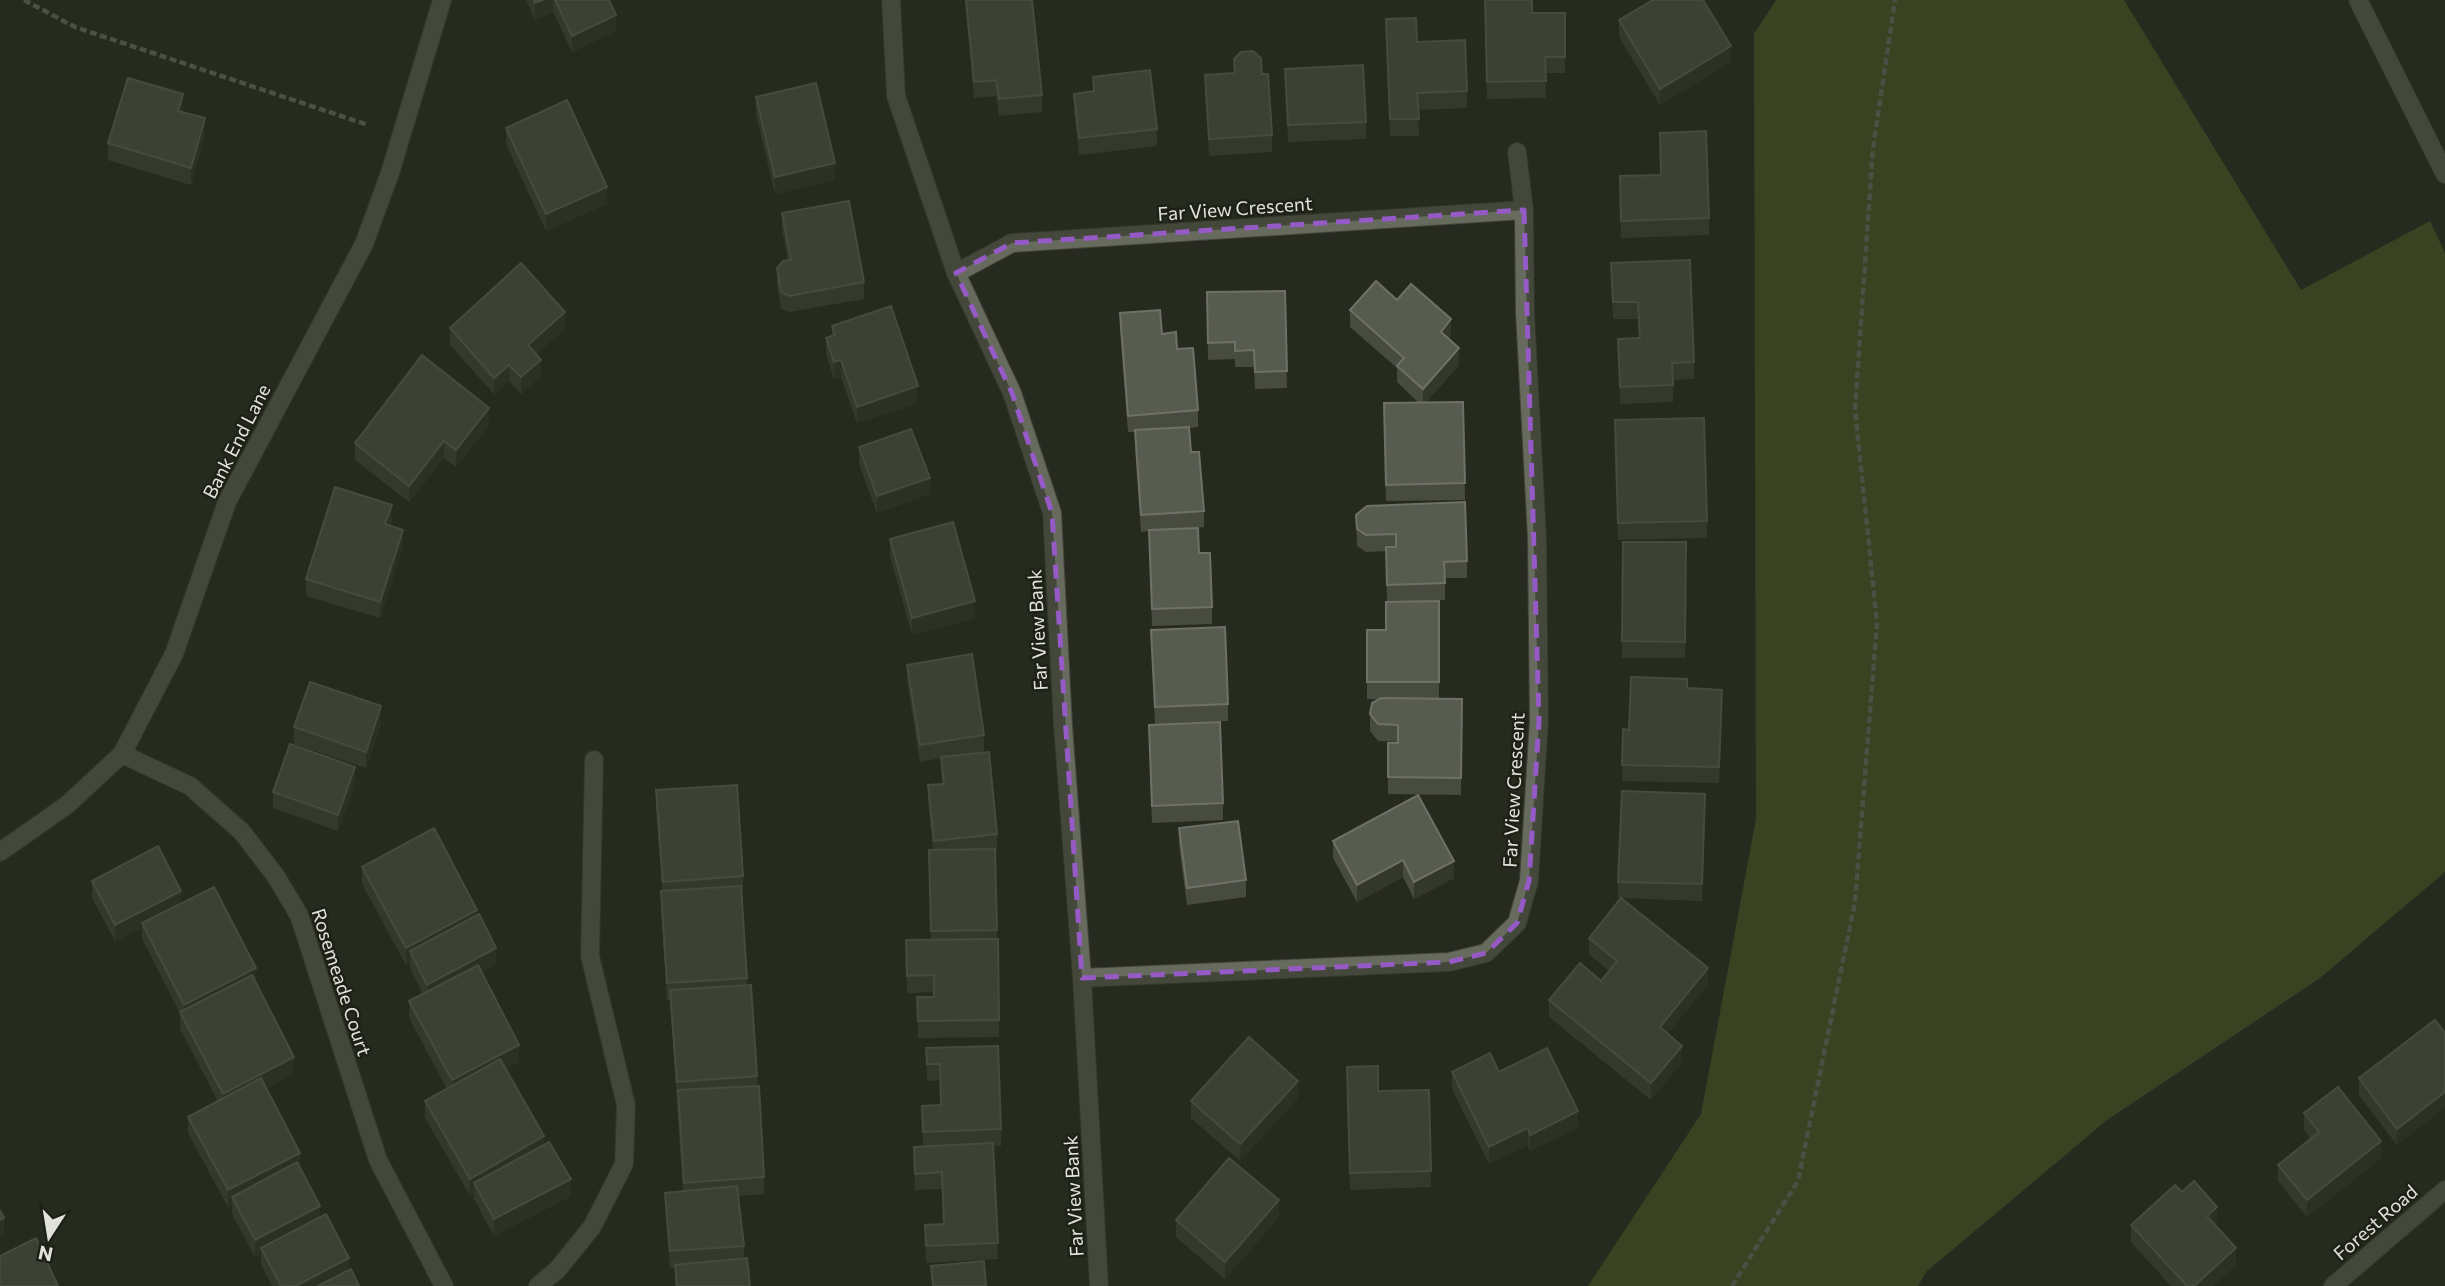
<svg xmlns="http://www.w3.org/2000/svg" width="2445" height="1286" font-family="Commissioner,sans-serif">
	<rect width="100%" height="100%" fill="#272b1f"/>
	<polygon fill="#505d24" points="1776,0 2124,0 2301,290 2430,221 2445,253 2445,872 2320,978 2107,1120 1926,1272 1918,1286 1588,1286 1701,1114 1756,819 1754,34"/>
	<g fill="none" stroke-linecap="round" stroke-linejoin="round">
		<g stroke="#42453b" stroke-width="20">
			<g id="street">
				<polyline points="891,0 896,96 956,273 1012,393 1052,513 1063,726 1082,978 1099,1286"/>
				<polyline points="2358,0 2445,174"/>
				<polyline points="1517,152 1524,210"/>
				<polyline points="956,273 1012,243 1524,210 1525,312 1537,537 1539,721 1529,881 1517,923 1486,953 1449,962 1082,978"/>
				<polyline points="122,754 190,786 242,832 275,875 299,915 378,1160 444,1286"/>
				<polyline points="0,852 67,805 122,754 174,654 227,502 364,244 390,173 442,0"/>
				<polyline points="538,1286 557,1270 592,1227 624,1164 626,1105 590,956 594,760"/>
				<polyline points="2333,1286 2445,1190"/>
			</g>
		</g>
		<g stroke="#787b71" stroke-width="4.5" stroke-dasharray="7 3.5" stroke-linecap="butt">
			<polyline points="24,0 75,27 368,125"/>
			<polyline points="1732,1286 1798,1181 1855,902 1877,623 1855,409 1873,148 1895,0"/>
		</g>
		<use href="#street" stroke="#676b5d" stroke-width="18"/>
	</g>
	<g fill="#484b3f">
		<polygon points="526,0 609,0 616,31 572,52 553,12 535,20"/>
		<polygon points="965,0 1032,0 1042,95 1042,112 999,116 996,96 974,98"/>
		<polygon points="1485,0 1532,13 1565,13 1565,73 1545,73 1546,98 1487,99"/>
		<polygon points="1386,19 1417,42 1467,91 1467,108 1418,110 1419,136 1390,136"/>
		<polygon points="1619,20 1731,62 1660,105 1619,37"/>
		<polygon points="1234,59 1272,135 1272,152 1209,156 1205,92 1205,75 1234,73"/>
		<polygon points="1285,69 1366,122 1366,139 1288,142"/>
		<polygon points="1093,77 1157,129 1157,146 1079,155 1074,111 1074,94 1093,91"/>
		<polygon points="756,97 835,180 775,194 756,114"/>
		<polygon points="182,112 205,135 191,185 108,160 108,143"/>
		<polygon points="506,128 607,204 546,231 506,144"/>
		<polygon points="1620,176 1709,218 1709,235 1621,238"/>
		<polygon points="782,213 864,282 864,299 789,312 781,309 777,284 777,268 788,260 782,230"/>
		<polygon points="1611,263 1694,362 1694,379 1673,380 1673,402 1620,404 1618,339 1639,338 1638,319 1613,319"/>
		<polygon points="1285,291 1287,388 1255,389 1254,367 1235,367 1235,359 1208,360 1207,292"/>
		<polygon points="1397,300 1451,336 1449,339 1459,365 1425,403 1463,402 1465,500 1386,501 1384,420 1419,403 1397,382 1397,368 1350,327 1350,310"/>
		<polygon points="1120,313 1162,334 1177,349 1198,410 1198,427 1189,428 1191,452 1204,511 1204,527 1193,528 1212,607 1212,624 1152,626 1149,531 1141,532 1135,447 1135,432 1128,432 1120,330"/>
		<polygon points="832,326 918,403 857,423 841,377 834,379 826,355 826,338 832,336"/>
		<polygon points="450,328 565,329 536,354 541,376 521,394 509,381 494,394 450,345"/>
		<polygon points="489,425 456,467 444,458 409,502 355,460 355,443"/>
		<polygon points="1615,436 1707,521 1707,538 1618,540"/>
		<polygon points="859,447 930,494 877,513 859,464"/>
		<polygon points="1356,515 1467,561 1467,578 1445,578 1445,600 1394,602 1439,601 1439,698 1462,699 1461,795 1388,794 1388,743 1398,742 1378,741 1370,731 1370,714 1380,699 1367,699 1367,647 1386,630 1387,602 1386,551 1366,552 1357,546"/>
		<polygon points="392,521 390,526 403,547 380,618 306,596 306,579"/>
		<polygon points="890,539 975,618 912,635 890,556"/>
		<polygon points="1623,542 1686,542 1685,658 1622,658"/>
		<polygon points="1151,630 1228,704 1228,721 1155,724"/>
		<polygon points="907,665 984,735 984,752 971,754 997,834 997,851 995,852 997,939 998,939 999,1037 918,1038 917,997 934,997 934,992 907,993 906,940 931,939 929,850 933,850 928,802 928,785 942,784 941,758 920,762 907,681"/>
		<polygon points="1687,688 1722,707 1719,783 1622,781 1623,729 1629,730"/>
		<polygon points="381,723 366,768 294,744 294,727"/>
		<polygon points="1149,725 1223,803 1223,820 1152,823"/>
		<polygon points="355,784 338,831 273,808 273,792"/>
		<polygon points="656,790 743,876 743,893 742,893 747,985 757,1076 764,1177 764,1194 738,1196 744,1246 744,1259 750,1286 675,1286 675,1268 670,1268 665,1210 665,1193 683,1191 670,1000 667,1000 661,908 661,891 662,891 656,807"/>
		<polygon points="1418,795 1454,878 1414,899 1403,877 1357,902 1333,858 1333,841"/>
		<polygon points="1705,811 1702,901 1622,898 1708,985 1668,1033 1682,1062 1651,1100 1549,1017 1549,1000 1601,981 1609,971 1589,954 1589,938 1621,898 1618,898 1618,882"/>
		<polygon points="1179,828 1246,880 1246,897 1187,905 1179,845"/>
		<polygon points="362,867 477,915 496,964 482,972 519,1062 506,1069 571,1196 494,1236 474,1199 474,1194 470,1196 425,1118 425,1101 447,1089 409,1018 409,1001 423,994 410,968 410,963 406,965 362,884"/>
		<polygon points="92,881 181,903 256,983 294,1074 266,1088 320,1217 359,1286 272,1286 261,1265 261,1254 255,1257 232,1214 232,1205 228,1207 188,1133 188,1117 218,1101 180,1029 180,1013 142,939 142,928 115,941 92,898"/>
		<polygon points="2435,1020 2397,1145 2359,1095 2359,1078"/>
		<polygon points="926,1048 1001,1129 1001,1146 993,1146 998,1259 926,1263 925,1225 943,1225 942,1189 915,1190 914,1147 923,1147 922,1106 940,1105 940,1080 927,1081"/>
		<polygon points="1452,1072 1578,1128 1530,1151 1528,1145 1489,1164 1452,1089"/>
		<polygon points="1347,1084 1378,1091 1429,1090 1431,1187 1350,1190"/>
		<polygon points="1298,1098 1240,1161 1191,1118 1191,1101"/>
		<polygon points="2304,1113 2381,1158 2307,1217 2278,1181 2278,1165 2311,1139 2304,1130"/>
		<polygon points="2182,1192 2217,1223 2215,1225 2236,1265 2213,1286 2171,1286 2131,1242 2131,1225"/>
		<polygon points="1279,1217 1225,1279 1176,1237 1176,1220"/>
	</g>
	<g fill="#34382b">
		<polygon points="543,0 553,0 553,12 535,20 535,3"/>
		<polygon points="616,15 616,31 572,52 572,36"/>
		<polygon points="1731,46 1731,62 1660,105 1660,89"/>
		<polygon points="183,94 183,111 178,128 178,111"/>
		<polygon points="205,118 205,135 191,185 191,168"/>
		<polygon points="835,163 835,180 775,194 775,177"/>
		<polygon points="607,187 607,204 546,231 546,214"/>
		<polygon points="565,312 565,329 528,362 528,345"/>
		<polygon points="1451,319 1451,336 1441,349 1441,332"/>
		<polygon points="1459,348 1459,365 1423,406 1423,389"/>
		<polygon points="541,360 541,376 521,394 521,377"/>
		<polygon points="841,360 841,377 834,379 834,362"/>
		<polygon points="509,365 509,381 494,394 494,378"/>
		<polygon points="918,386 918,403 857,423 857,407"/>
		<polygon points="489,408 489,425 456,467 456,450"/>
		<polygon points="444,441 444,458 409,502 409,486"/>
		<polygon points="930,478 930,494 877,513 877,496"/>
		<polygon points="392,505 392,521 385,541 385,524"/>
		<polygon points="403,530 403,547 380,618 380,602"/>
		<polygon points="975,601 975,618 912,635 912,618"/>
		<polygon points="381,706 381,723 366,768 366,752"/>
		<polygon points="355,767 355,784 338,831 338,815"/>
		<polygon points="1403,860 1403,877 1357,902 1357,885"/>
		<polygon points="1454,861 1454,878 1414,899 1414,882"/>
		<polygon points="181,891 181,907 142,923 142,928 115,941 115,925"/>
		<polygon points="477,910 477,927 410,951 410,963 406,965 406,948"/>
		<polygon points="496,948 496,964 427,1002 427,985"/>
		<polygon points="256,968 256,985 184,1022 184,1005"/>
		<polygon points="1708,968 1708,985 1660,1043 1660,1027"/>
		<polygon points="519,1045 519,1062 452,1097 452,1080"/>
		<polygon points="1682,1046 1682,1062 1651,1100 1651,1083"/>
		<polygon points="294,1057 294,1074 223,1111 223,1094"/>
		<polygon points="1298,1081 1298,1098 1240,1161 1240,1144"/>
		<polygon points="2445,1092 2445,1108 2397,1145 2397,1129"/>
		<polygon points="1578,1111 1578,1128 1530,1151 1530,1135"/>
		<polygon points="1528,1128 1528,1145 1489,1164 1489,1147"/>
		<polygon points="544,1136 544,1153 474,1183 474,1194 470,1196 470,1179"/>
		<polygon points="2381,1141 2381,1158 2307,1217 2307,1200"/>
		<polygon points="300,1153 300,1170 232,1197 232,1205 228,1207 228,1190"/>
		<polygon points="571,1179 571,1196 494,1236 494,1219"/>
		<polygon points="1279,1200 1279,1217 1225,1279 1225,1262"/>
		<polygon points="320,1206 320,1223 261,1248 261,1254 255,1257 255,1240"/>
		<polygon points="2217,1207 2217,1223 2207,1233 2207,1216"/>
		<polygon points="4,1218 4,1235 0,1237 0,1220"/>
		<polygon points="2236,1248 2236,1265 2213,1286 2194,1286"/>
		<polygon points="349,1258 349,1275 328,1286 296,1286"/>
	</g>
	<g fill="#585c50" stroke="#6e7166" stroke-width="2">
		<polygon points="534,0 543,0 535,3"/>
		<polygon points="555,0 609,0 616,15 572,36"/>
		<polygon points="966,0 1032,0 1042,95 999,99 996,80 974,82"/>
		<polygon points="1485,0 1532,0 1532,13 1565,13 1565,57 1545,57 1546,81 1487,82"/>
		<polygon points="1653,0 1703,0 1731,46 1660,89 1619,20"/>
		<polygon points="1416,18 1417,42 1465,40 1467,91 1417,93 1419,119 1390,119 1386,19"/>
		<polygon points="1253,51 1261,58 1262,74 1268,74 1272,135 1209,139 1205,75 1235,73 1234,59 1241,52"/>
		<polygon points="1363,65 1366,122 1288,125 1285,69"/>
		<polygon points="1150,70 1157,129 1079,138 1074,94 1094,91 1093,77"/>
		<polygon points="128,78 183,94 178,111 205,118 191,168 108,143"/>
		<polygon points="816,83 835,163 775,177 756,97"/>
		<polygon points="567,100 607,187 546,214 506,128"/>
		<polygon points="1706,131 1709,218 1621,221 1620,176 1661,175 1660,133"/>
		<polygon points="849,201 864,282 789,296 781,292 777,268 783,261 791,260 782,213"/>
		<polygon points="1690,260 1694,362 1672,363 1673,385 1620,387 1618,339 1640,338 1638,302 1613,302 1611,263"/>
		<polygon points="521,263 565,312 528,345 541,360 521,377 509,365 494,378 450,328"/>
		<polygon points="1376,281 1397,300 1411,284 1451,319 1441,332 1459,348 1423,389 1397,366 1404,358 1350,310"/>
		<polygon points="1285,291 1287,371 1255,372 1254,350 1235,351 1235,342 1208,343 1207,292"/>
		<polygon points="891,306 918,386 857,407 841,360 834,362 826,338 835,335 832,326"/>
		<polygon points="1160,310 1162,334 1176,332 1177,349 1193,348 1198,410 1128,416 1120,313"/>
		<polygon points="422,355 489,408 456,450 444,441 409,486 355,443"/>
		<polygon points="1463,402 1465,483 1386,485 1384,403"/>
		<polygon points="1704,418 1707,521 1618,523 1615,420"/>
		<polygon points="1189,427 1191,452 1199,452 1204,511 1141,515 1135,430"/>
		<polygon points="911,429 930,478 877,496 859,447"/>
		<polygon points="335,487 392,505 385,524 403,530 380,602 306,579"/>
		<polygon points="1465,502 1467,561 1444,562 1445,583 1387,585 1386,547 1396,547 1396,534 1366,535 1357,529 1356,515 1367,506"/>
		<polygon points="953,522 975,601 912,618 890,539"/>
		<polygon points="1198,528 1199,553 1210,553 1212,607 1152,609 1149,530"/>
		<polygon points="1623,542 1686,542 1685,642 1622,641"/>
		<polygon points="1439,601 1439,682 1367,682 1367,630 1386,630 1386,602"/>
		<polygon points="1225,627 1228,704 1155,707 1151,630"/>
		<polygon points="972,654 984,735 920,745 907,665"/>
		<polygon points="1631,677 1687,679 1687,688 1722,690 1719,767 1622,765 1623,729 1629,730"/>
		<polygon points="310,682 381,706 366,752 294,727"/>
		<polygon points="1381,698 1462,699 1461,778 1388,777 1388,743 1398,743 1398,725 1378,724 1370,714 1372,703"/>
		<polygon points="1220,722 1223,803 1152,806 1149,725"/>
		<polygon points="290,744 355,767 338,815 273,792"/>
		<polygon points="989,752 997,834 934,841 928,785 944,784 941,757"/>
		<polygon points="737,785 743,876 663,882 656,790"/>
		<polygon points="1622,791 1705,794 1702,884 1618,882"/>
		<polygon points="1418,795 1454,861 1414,882 1403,860 1357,885 1333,841"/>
		<polygon points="1238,821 1246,880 1187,888 1179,828"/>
		<polygon points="434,828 477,910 406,948 362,867"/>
		<polygon points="158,846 181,891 115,925 92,881"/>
		<polygon points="995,849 997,930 931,931 929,850"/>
		<polygon points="741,886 747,978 667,983 661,891"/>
		<polygon points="214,887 256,968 184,1005 142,923"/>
		<polygon points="1621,898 1708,968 1660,1027 1682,1046 1651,1083 1549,1000 1580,963 1601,981 1617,961 1589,938"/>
		<polygon points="479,914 496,948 427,985 410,951"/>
		<polygon points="998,939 999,1020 918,1021 917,997 934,997 934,975 907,976 906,940"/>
		<polygon points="478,965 519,1045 452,1080 409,1001"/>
		<polygon points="252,975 294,1057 223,1094 180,1012"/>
		<polygon points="751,985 757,1076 677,1082 670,990"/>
		<polygon points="2435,1020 2445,1033 2445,1092 2397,1129 2359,1078"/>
		<polygon points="1249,1037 1298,1081 1240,1144 1191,1101"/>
		<polygon points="998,1046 1001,1129 923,1132 922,1106 941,1105 940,1064 927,1064 926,1048"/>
		<polygon points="1547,1048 1578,1111 1530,1135 1528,1128 1489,1147 1452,1072 1490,1053 1499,1072"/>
		<polygon points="500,1059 544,1136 470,1179 425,1101"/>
		<polygon points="1378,1066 1378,1091 1429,1090 1431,1171 1350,1173 1347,1067"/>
		<polygon points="261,1078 300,1153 228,1190 188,1117"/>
		<polygon points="759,1086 764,1177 684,1183 678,1090"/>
		<polygon points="2338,1087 2381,1141 2307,1200 2278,1165 2319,1132 2304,1113"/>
		<polygon points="549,1142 571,1179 494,1219 474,1183"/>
		<polygon points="993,1143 998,1243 926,1246 925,1225 944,1224 942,1172 915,1174 914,1147"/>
		<polygon points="1229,1158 1279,1200 1225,1262 1176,1220"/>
		<polygon points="297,1162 320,1206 255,1240 232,1197"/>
		<polygon points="2194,1181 2217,1207 2207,1216 2236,1248 2194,1286 2187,1286 2131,1225 2175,1185 2182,1192"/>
		<polygon points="737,1186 744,1246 670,1251 665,1193"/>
		<polygon points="0,1210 4,1218 0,1220"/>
		<polygon points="326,1214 349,1258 296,1286 281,1286 261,1248"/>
		<polygon points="36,1238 58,1286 0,1286 0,1256"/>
		<polygon points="747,1258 750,1286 677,1286 675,1265"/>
		<polygon points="984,1261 986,1286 933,1286 931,1266"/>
		<polygon points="351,1269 359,1286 318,1286"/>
	</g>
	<path d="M0 0H2445V1286H0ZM1524 210 1539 721 1529 881 1517 923 1486 953 1449 962 1082 978 1052 513 1012 393 956 273 1012 243Z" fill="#272b1f" fill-opacity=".55" fill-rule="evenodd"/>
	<path fill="none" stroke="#955ac6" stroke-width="5" stroke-dasharray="14 9" stroke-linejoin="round" d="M1524 210 1539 721 1529 881 1517 923 1486 953 1449 962 1082 978 1052 513 1012 393 956 273 1012 243Z"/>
	<g text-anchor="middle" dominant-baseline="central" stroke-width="5" stroke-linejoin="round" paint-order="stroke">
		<g font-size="19" fill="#e2e4dc" stroke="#1e2115">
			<text transform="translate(1235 208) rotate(-4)">Far View Crescent</text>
			<text transform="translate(236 441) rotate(-63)">Bank End Lane</text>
			<text transform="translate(1037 630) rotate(-93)">Far View Bank</text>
			<text transform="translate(1513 790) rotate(-87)">Far View Crescent</text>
			<text transform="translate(342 982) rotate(72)">Rosemeade Court</text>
			<text transform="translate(1073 1196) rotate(-93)">Far View Bank</text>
			<text transform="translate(2375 1222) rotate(-41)">Forest Road</text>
		</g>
	</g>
	<g transform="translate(49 1237) rotate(192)" stroke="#1e2115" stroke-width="5" paint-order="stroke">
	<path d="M0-5L12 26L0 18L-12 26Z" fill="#e2e4dc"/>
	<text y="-10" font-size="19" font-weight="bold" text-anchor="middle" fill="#e2e4dc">N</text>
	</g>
</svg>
